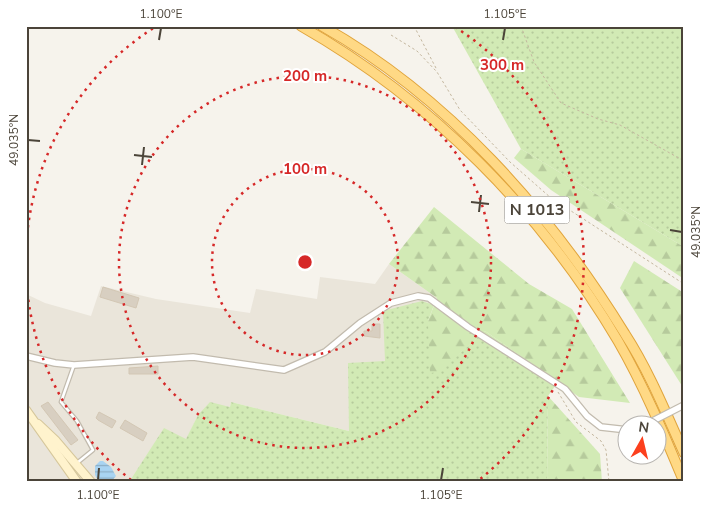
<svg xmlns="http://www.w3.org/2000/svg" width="710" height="508" font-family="'Nunito Sans',sans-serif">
	<defs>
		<pattern id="grass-dots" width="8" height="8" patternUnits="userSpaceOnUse" patternTransform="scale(1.25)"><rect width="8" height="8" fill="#d2eab5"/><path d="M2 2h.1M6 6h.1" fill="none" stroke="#b6ca9c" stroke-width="1.8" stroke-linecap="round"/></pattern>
		<pattern id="forest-firs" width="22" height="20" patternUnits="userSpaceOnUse" patternTransform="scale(1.25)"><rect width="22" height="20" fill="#d2eab5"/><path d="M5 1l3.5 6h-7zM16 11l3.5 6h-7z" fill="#b6ca9c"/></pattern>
		<pattern id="water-rules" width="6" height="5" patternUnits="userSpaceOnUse" patternTransform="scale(1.25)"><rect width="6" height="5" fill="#a9d4f2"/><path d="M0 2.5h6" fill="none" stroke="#8caec5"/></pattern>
	</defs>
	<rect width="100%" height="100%" fill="#f6f3ec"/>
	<polygon fill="#eae5da" points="389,264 437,298 434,305 422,301 385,362 349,431 231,402 230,407 198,415 186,440 164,429 129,482 26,482 26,294 45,303 91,316 101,286 156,299 250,313 256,289 317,299 320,277 375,284"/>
	<g fill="url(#grass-dots)">
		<polygon points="452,26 684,26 684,247 521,149"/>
		<polygon points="422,301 434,305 428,321 439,371 485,331 558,382 548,396 547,482 129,482 164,428 186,439 198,415 210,402 230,407 231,402 349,431 348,363 385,361 383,311"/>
	</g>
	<g fill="url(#forest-firs)">
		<polygon points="521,149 684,247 684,279 551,190 514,158"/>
		<polygon points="434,207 529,284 572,309 630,403 579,397 485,331 439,372 430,373 428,321 437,298 389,264"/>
		<polygon points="634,261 684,293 684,389 620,288"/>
		<polygon points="548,396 600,454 602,482 547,482"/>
	</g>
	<polygon fill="url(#water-rules)" points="100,461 103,461 111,467 116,476 111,482 99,482 95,475 95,466"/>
	<g fill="#d8cfc1" stroke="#d3c7b4">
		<polygon points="103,287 139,298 136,308 100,297"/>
		<polygon points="372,324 380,324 380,338 364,336 364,331 372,331"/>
		<polygon points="158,366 158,374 129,374 129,368"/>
		<polygon points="48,402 78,440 71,445 41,406"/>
		<polygon points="99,412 116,421 112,428 98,420 96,418"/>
		<polygon points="125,420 147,433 143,441 120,428"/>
	</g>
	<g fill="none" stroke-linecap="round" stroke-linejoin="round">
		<g stroke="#c2bbae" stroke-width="5">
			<g id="service">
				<polyline points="74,365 61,402 77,421 93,450 77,463"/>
				<polyline points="26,481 27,482"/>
			</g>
		</g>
		<g stroke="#c2bbae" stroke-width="8">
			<polyline id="minor" points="26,356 55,363 74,365 193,357 284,370 325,352 360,323 391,303 418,296 429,298 468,327 565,389 587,416 601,427 628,430"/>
		</g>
		<g stroke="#d6c79b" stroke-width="10">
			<g id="secondary">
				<polyline points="26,410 77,482"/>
				<polyline points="38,424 56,441 91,482"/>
			</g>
		</g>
		<g stroke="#e0a43c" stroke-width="11">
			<g id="trunk">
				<path d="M301 26C431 100 542 212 618 341 644 386 664 434 684 482"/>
				<path d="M322 26C448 97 550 212 625 334 649 371 666 413 684 453"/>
			</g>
		</g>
		<g stroke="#c4b79f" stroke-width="1" stroke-dasharray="2.5 2.5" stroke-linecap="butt">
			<polyline points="414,26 437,70"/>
			<polyline points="521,26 534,62 561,103 598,119 620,125 684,161"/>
			<polyline points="391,35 417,51 437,72 460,110 510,162 551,198 684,284"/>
			<polyline points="558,392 576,422 601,441 606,450 609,482"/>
		</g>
		<use href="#service" stroke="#fff" stroke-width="2.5"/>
		<use href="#minor" stroke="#fff" stroke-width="5.5"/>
		<use href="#secondary" stroke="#fff3cd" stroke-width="8"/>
		<use href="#trunk" stroke="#ffd985" stroke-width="9"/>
		<g stroke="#c2bbae" stroke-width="8" stroke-linecap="butt">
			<polyline id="minor-bridge" points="643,426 684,405"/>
		</g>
		<use href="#minor-bridge" stroke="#fff" stroke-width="5.5"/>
	</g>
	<path fill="none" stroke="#4b4439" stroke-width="2" d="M159 40 161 28M503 40 505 28M28 140 40 141M134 155 152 157M142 165 144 147M471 202 489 204M479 212 481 195M670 230 682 232M98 480 99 468M441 480 443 468"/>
	<g fill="none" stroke="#d62828" stroke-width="2.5" stroke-dasharray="2.5 5">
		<circle cx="305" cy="262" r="93"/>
		<circle cx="305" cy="262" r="186"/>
		<path d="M131 480A279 279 0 0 1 26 274M26 250A279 279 0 0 1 155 27M455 27A279 279 0 0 1 479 480"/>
	</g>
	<g text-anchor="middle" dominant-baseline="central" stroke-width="4" stroke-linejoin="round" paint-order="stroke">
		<rect fill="#fff" stroke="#817c74" stroke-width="1" x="504.5" y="196.5" width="65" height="27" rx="4"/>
		<g font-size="16" font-weight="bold" fill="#4b4439">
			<text x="537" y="210">N 1013</text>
		</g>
	</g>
	<circle cx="305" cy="262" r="8" fill="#d62828" stroke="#fff" stroke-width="2.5"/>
	<g font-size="15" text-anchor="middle" font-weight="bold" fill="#d62828" stroke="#fff" stroke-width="4" stroke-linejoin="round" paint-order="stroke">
		<text x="502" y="70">300 m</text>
		<text x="305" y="81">200 m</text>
		<text x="305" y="174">100 m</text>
	</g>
	<rect width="710" height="508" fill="none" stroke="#ffffff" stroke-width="55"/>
	<g transform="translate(642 440) rotate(8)"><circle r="24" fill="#ffffff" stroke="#b7b4b0"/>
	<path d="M0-4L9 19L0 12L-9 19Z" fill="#fc3f1d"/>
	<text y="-8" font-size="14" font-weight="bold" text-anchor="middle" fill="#4b4439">N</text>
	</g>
	<rect x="28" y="28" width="654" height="452" fill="none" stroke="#4b4439" stroke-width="2"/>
	<g font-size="12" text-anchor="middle" fill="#4b4439">
		<text x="161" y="18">1.100°E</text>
		<text x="505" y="18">1.105°E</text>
		<text transform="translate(14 140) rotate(-90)" y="4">49.035°N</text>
		<text transform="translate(696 232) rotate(-90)" y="4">49.035°N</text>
		<text x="98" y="499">1.100°E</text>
		<text x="441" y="499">1.105°E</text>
	</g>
</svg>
